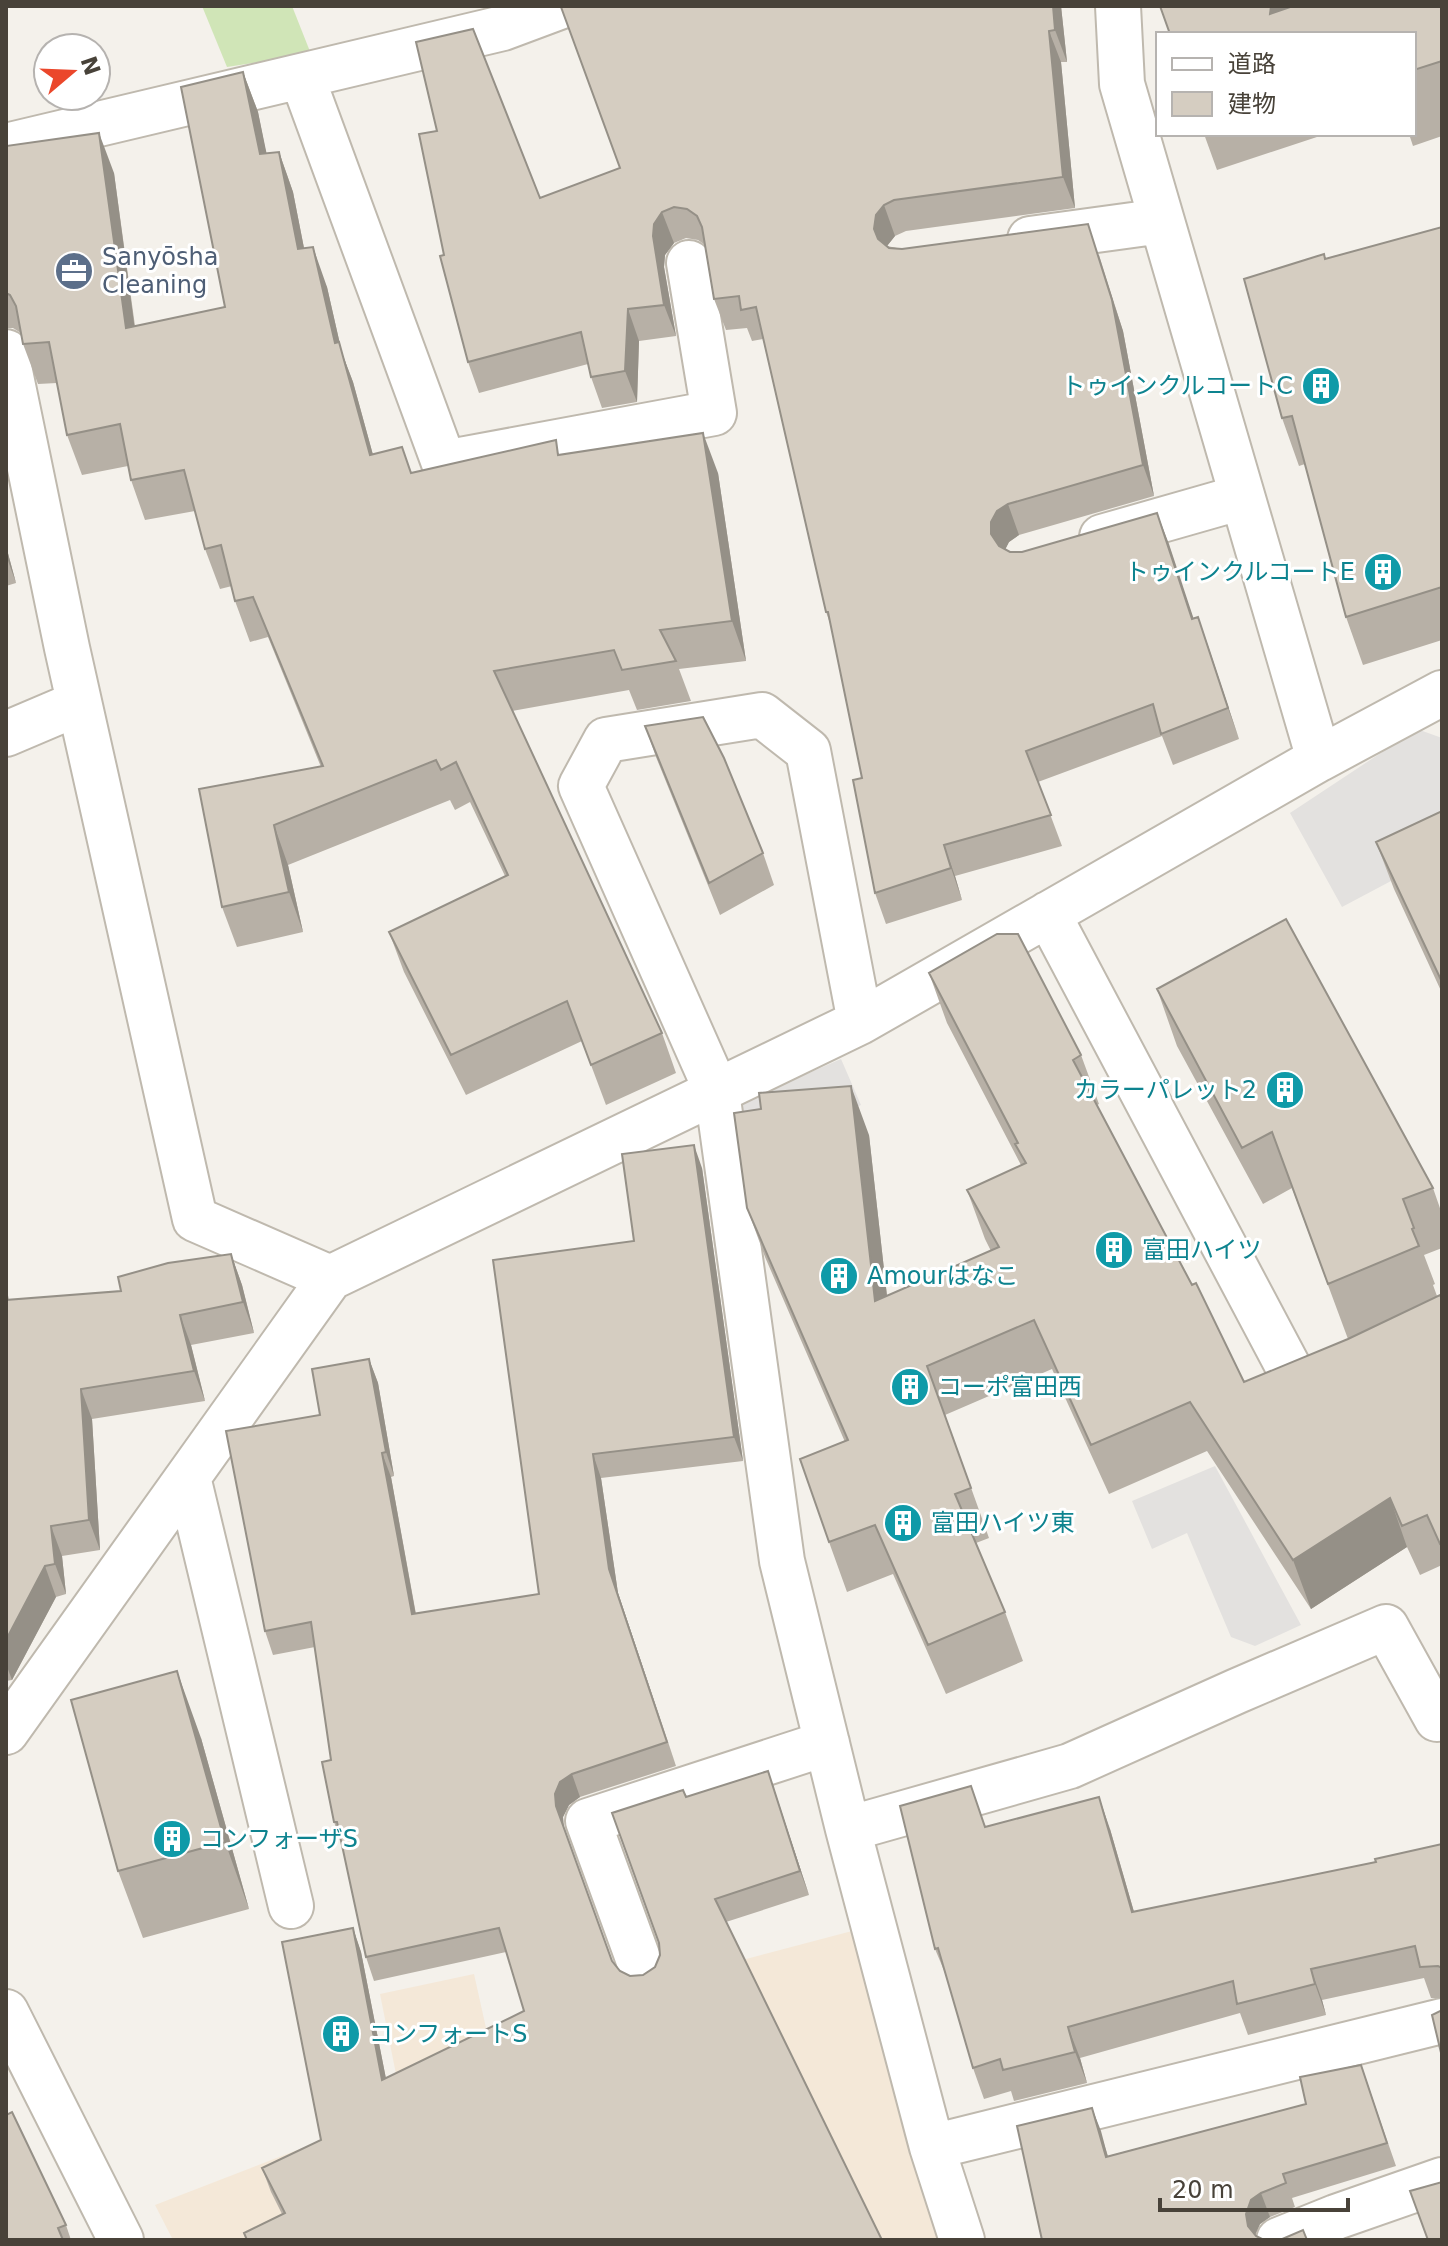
<svg xmlns="http://www.w3.org/2000/svg" width="1448" height="2246" font-family="'DejaVu Sans','Noto Sans JP',sans-serif">
<style>
.commercial{fill:#f4e8d8}
.green{fill:#d0e5b7}
.parking{fill:#e3e1df}
.lines{fill:none;stroke-linecap:round;stroke-linejoin:round}
.minor-casing{stroke:#bfb9ae;stroke-width:48}
.minor{stroke:#fff;stroke-width:44}
.wall{fill:#b7b0a6}
.shaded-wall{fill:#959087}
.building{fill:#d5cdc1;stroke:#959087;stroke-width:2}
.labels{text-anchor:middle;dominant-baseline:central;stroke-width:6;stroke-linejoin:round;paint-order:stroke}
.service-label{font-size:24px;fill:#4e5e75;stroke:#fff;text-anchor:start}
.culture-label{font-size:24px;fill:#0d838f;stroke:#fff;text-anchor:start}
</style>
<rect width="100%" height="100%" fill="#f4f1eb"/>
<path class="commercial" d="M852,1931L941,2240H173L155,2205L403,2109L380,1994L474,1974L486,2028Z"/>
<path class="green" d="M202,6H292L311,54L227,67Z"/>
<path class="parking" d="M1417,729L1442,738V854L1342,907L1290,813Z
M841,1059L861,1105L755,1151L735,1105Z
M1215,1466L1301,1625L1255,1646L1231,1637L1187,1533L1152,1549L1132,1501Z"/>
<g class="lines">
<defs>
<path id="minor" d="M302,77L444,463L714,413L689,263
M6,146L503,28L562,6
M1030,239L1162,221
M6,352L67,648L195,1219L330,1278
M1102,537L1242,497
M6,734L79,703
M1319,759L1442,693
M1048,914L1300,1389L1442,1326
M860,1022L808,751L762,715L606,740L581,786L717,1092L782,1561L848,1829L932,2147L962,2240
M188,1477L291,1906
M6,1732L330,1278L860,1022L1319,759L1122,84L1118,6
M848,1829L1070,1766L1237,1691L1386,1627L1437,1719L1442,1717
M644,1975L588,1821L827,1743
M6,2012L121,2240
M932,2147L1442,2021
M1279,2240L1336,2217L1442,2180"/>
</defs>
<use href="#minor" class="minor-casing"/>
<use href="#minor" class="minor"/>
</g>
<path class="wall" d="M1061,6L1067,62H1061L1075,208L906,231L895,236L887,246L902,249L1099,255L1123,331L1154,496L1019,535L1009,542L1005,549L1010,552H1022L1157,513L1193,618L1198,617L1209,649L1239,739L1173,765L1162,736L1038,782L1062,846L955,876L962,900L886,924L875,893L862,778L831,626L826,612L763,339L752,341L747,328L726,330L714,299L705,245L698,240L686,238L674,243L665,255L664,267L676,336L639,341L637,402L602,408L591,377L588,364L479,393L468,362L444,255L540,198Z
M1442,6V136L1413,146L1409,134H1414V34Z
M243,72L258,112L266,153L279,152L293,192L304,248L327,287L342,353L353,382L373,455L411,473L561,454L718,473L746,661L679,669L691,701L637,710L629,690L512,711L662,1033L676,1073L606,1105L582,1041L466,1095L404,972L389,932L505,876L470,802L455,810L450,800L288,865L303,932L237,947L222,907L199,789L321,767L268,637L250,642L235,601L232,586L220,589L205,549L195,511L145,520L131,480L128,466L82,475L67,435L57,383L38,384L23,344L21,333L13,328H6V146L114,173L135,326L225,307Z
M1204,134H1326L1217,170Z
M1442,227V640L1363,665L1346,617L1305,464L1299,466L1282,418L1325,259Z
M6,546L16,583L6,586Z
M645,726L763,853L774,885L720,915L656,757Z
M1442,811V993L1394,889L1376,842Z
M929,973L1081,1055L1099,1104L1097,1105L1244,1382L1348,1339L1292,1188L1263,1204L1177,1046L1157,989L1433,1188L1442,1214V1248L1424,1255L1435,1284L1433,1285L1437,1296L1442,1299V1565L1420,1575L1407,1547L1311,1609L1207,1451L1109,1494L1052,1369L945,1415L989,1538L976,1543L1005,1612L1023,1661L946,1694L893,1574L847,1592L829,1542L845,1442L765,1257L747,1208L869,1135L887,1296L991,1251L985,1239L967,1190L1021,1165L947,1023Z
M702,1168L743,1461L601,1478L618,1593L676,1766L580,1797L569,1805L563,1817L564,1830L612,1961L620,1971L630,1976L643,1975L655,1967L660,1955L686,1797L776,1795L809,1895L726,1922L882,2240H246L244,2233L282,2214L271,2192L262,2168L321,2140L353,1928L361,1952L386,2079L524,2011L506,1952L374,1981L366,1957L342,1845L334,1822L331,1760L315,1647L273,1655L265,1631L320,1415L369,1359L378,1383L394,1476L391,1477L416,1614L539,1594L634,1241Z
M231,1254L242,1285L254,1333L191,1345L205,1401L92,1419L100,1550L62,1556L66,1594L56,1597L12,1680L6,1681V1286L9,1300L121,1291Z
M201,1738L249,1909L143,1938L118,1871Z
M986,1827L1110,1829L1134,1912L1376,1862L1442,1844V1998H1431L1424,1978L1322,2000L1326,2015L1248,2035L1240,2013L1080,2058L1087,2083L1014,2101L1011,2091L984,2099L973,2068L948,1980L935,1949Z
M1361,2065L1396,2166L1292,2198L1295,2207L1270,2217L1260,2224L1255,2236L1042,2240L1092,2108L1108,2156L1306,2104Z
M66,2225L71,2240H6Z"/>
<path class="shaded-wall" d="M1053,6H1061L1067,62L1055,30Z
M1271,6H1296L1270,14Z
M1049,31L1061,62L1075,208L1063,177Z
M243,72L258,112L275,194L260,154Z
M99,133L114,173L140,368L126,328Z
M279,152L293,192L312,289L298,249Z
M884,205L895,236L887,246L885,260L874,229L876,215Z
M662,212L674,243L665,255L664,267L676,336L664,305L653,236L654,224Z
M1088,224L1123,331L1154,496L1143,465Z
M313,247L327,287L342,353L353,382L384,495L370,455L335,343Z
M628,309L639,341L637,402L625,371Z
M703,433L718,473L746,661L732,621Z
M1008,504L1019,535L1009,542L1003,554L991,534V522L997,511Z
M1157,513L1169,544L1204,650L1192,619Z
M6,546L16,583L6,555Z
M1198,617L1209,649L1239,739L1228,708Z
M274,825L288,865L303,932L289,892Z
M944,845L955,876L962,900L951,868Z
M851,1086L869,1135L893,1350L875,1301Z
M694,1145L702,1168L743,1461L734,1437Z
M231,1254L242,1285L254,1333L243,1302Z
M180,1315L191,1345L205,1401L194,1371Z
M369,1359L378,1383L394,1476L386,1452Z
M81,1389L92,1419L100,1550L89,1520Z
M382,1453L391,1477L420,1638L412,1614Z
M593,1454L601,1478L618,1593L676,1766L609,1569Z
M1390,1498L1407,1547L1311,1609L1293,1560Z
M51,1526L62,1556L66,1594L55,1564Z
M45,1566L56,1597L12,1680L6,1664V1640Z
M177,1671L201,1738L249,1909L225,1842Z
M768,1771L776,1795L809,1895L800,1871Z
M572,1774L580,1797L569,1805L563,1817L564,1830L556,1806L555,1794L560,1782Z
M1099,1797L1110,1829L1143,1943L1132,1912Z
M353,1928L361,1952L391,2104L382,2080Z
M1311,1969L1322,2000L1326,2015L1315,1984Z
M1068,2027L1080,2058L1087,2083L1075,2052Z
M1092,2108L1101,2131L1114,2180L1106,2157Z
M1261,2193L1270,2217L1260,2224L1254,2237L1248,2226L1246,2214L1251,2200Z"/>
<path class="building" d="M565,6H1053L1055,30L1049,31L1063,177L894,200L884,205L876,215L874,229L878,239L889,248L902,249L1088,224L1112,300L1143,465L1008,504L997,511L991,522V534L999,546L1010,552H1022L1157,513L1192,619L1198,617L1228,708L1161,734L1153,704L1026,751L1051,815L944,845L951,868L875,893L853,780L862,778L828,612H826L756,307L741,310L739,296L714,299L702,227L697,216L687,209L674,207L662,212L654,224L653,236L664,305L628,309L625,371L591,377L581,332L468,362L440,256L444,255L419,134L437,131L416,42L473,29L540,198L620,168L561,7Z
M1160,6H1271L1270,14L1293,6H1442V61L1414,70V34H1170Z
M243,72L260,154L279,152L298,249L313,247L335,343L339,342L370,455L402,447L411,473L556,440L558,455L703,433L732,621L660,630L676,661L622,670L614,650L494,671L662,1033L591,1065L567,1001L451,1055L389,932L508,875L456,762L441,770L436,760L274,825L289,892L222,907L199,789L323,766L253,597L235,601L221,545L205,549L184,470L131,480L120,424L67,435L49,342L23,344L16,306L10,295L6,293V146L99,133L126,328L225,307L181,87Z
M1442,227V587L1346,617L1292,416L1282,418L1244,279L1324,254L1325,259Z
M703,717L724,758L763,853L709,883L645,726Z
M1442,811V982L1376,842Z
M1286,919L1433,1188L1403,1199L1414,1228L1412,1229L1419,1246L1328,1284L1272,1132L1242,1148L1157,989Z
M997,934H1018L1081,1055L1073,1060L1192,1285L1196,1283L1244,1382L1348,1339L1440,1295L1442,1299V1543L1440,1544L1427,1515L1402,1526L1390,1498L1293,1560L1190,1402L1091,1445L1034,1320L927,1366L971,1488L955,1494L1005,1612L928,1645L875,1525L829,1542L800,1459L848,1440L747,1208L734,1113L761,1109L759,1093L851,1086L875,1301L999,1247L967,1190L1026,1163L1015,1144L1018,1143L929,973Z
M694,1145L734,1437L593,1454L609,1569L667,1742L572,1774L560,1782L555,1794L556,1806L612,1961L620,1971L630,1976L643,1975L655,1967L660,1955L659,1943L612,1813L683,1790L686,1797L768,1771L800,1871L715,1899L882,2240H247L244,2233L285,2213L262,2168L321,2140L282,1942L353,1928L382,2080L524,2011L499,1928L366,1957L337,1822H334L322,1762L331,1760L311,1622L265,1631L226,1431L320,1415L312,1369L369,1359L386,1452L382,1453L412,1614L539,1594L493,1260L634,1241L622,1154Z
M231,1254L243,1302L180,1315L194,1371L81,1389L89,1520L51,1526L55,1564L45,1566L6,1640V1300L121,1291L118,1277L168,1263Z
M177,1671L225,1842L118,1871L71,1700Z
M971,1786L985,1827L1099,1797L1132,1912L1376,1862L1375,1859L1442,1844V1968L1438,1966L1420,1967L1415,1946L1311,1969L1315,1984L1237,2004L1233,1981L1068,2027L1075,2052L1003,2070L1000,2059L973,2068L938,1948L935,1949L900,1806Z
M1442,2010V2057L1432,2015Z
M1361,2065L1387,2143L1283,2174L1286,2183L1261,2193L1251,2200L1246,2214L1248,2226L1256,2236L1264,2240H1042L1017,2126L1092,2108L1106,2157L1306,2104L1300,2077Z
M12,2112L66,2225L58,2228L63,2240H6V2115Z
M1442,2182V2240H1428L1410,2191Z
M1303,2230L1307,2240H1275H1280Z"/>
<defs>
<symbol id="office-disc" viewBox="-11 -11 22 22"><circle r="9.5" fill="#5c6f8a" stroke="#fff"/><path d="M-6-3h4V-5.5h4V-3h4V5H-6ZM-1-4.5V-3h2v-1.5ZM-6 0V1H6V0Z" fill="#fff"/></symbol>
<symbol id="building-disc" viewBox="-11 -11 22 22"><circle r="9.5" fill="#0f9aa8" stroke="#fff"/><path d="M-4-6H4V6H1V3H-1V6H-4ZM-2.5-4.3h1.7v1.8h-1.7ZM.8-4.3h1.7v1.8H.8ZM-2.5-1h1.7V.8h-1.7ZM.8-1h1.7V.8H.8Z" fill="#fff"/></symbol>
</defs>
<g fill-rule="evenodd">
<use href="#office-disc" x="52" y="249" width="44" height="44"/>
<use href="#building-disc" x="1299" y="364" width="44" height="44"/>
<use href="#building-disc" x="1361" y="550" width="44" height="44"/>
<use href="#building-disc" x="1263" y="1068" width="44" height="44"/>
<use href="#building-disc" x="1092" y="1228" width="44" height="44"/>
<use href="#building-disc" x="817" y="1254" width="44" height="44"/>
<use href="#building-disc" x="888" y="1365" width="44" height="44"/>
<use href="#building-disc" x="881" y="1501" width="44" height="44"/>
<use href="#building-disc" x="150" y="1817" width="44" height="44"/>
<use href="#building-disc" x="319" y="2012" width="44" height="44"/>
</g>
<g class="labels">
<g class="service-label">
<text x="102" y="257">Sanyōsha<tspan x="102" dy="28">Cleaning</tspan></text>
</g>
<g class="culture-label">
<text x="1293" y="386" text-anchor="end">トゥインクルコートC</text>
<text x="1355" y="572" text-anchor="end">トゥインクルコートE</text>
<text x="1257" y="1090" text-anchor="end">カラーパレット2</text>
<text x="1142" y="1250">富田ハイツ</text>
<text x="867" y="1276">Amourはなこ</text>
<text x="938" y="1387">コーポ富田西</text>
<text x="931" y="1523">富田ハイツ東</text>
<text x="200" y="1839">コンフォーザS</text>
<text x="369" y="2034">コンフォートS</text>
</g>
</g>
<rect width="1448" height="2246" fill="none" stroke="#484239" stroke-width="16"/>
<rect x="1156" y="32" width="260" height="104" fill="#ffffff" stroke="#b6b3b0" stroke-width="2"/>
<rect x="1172" y="58" width="40" height="12" fill="#ffffff" stroke="#b6b3b0" stroke-width="2"/>
<text x="1228" y="72" font-size="24" fill="#484239">道路</text>
<rect x="1172" y="92" width="40" height="24" fill="#d5cdc1" stroke="#b6b3b0" stroke-width="2"/>
<text x="1228" y="112" font-size="24" fill="#484239">建物</text>
<g transform="translate(72 72) rotate(71)"><circle r="38" fill="#ffffff" stroke="#b6b3b0" stroke-width="2"/>
<path d="M0-6L14 30L0 20L-14 30Z" fill="#eb472b"/>
<text y="-12" font-size="22" font-weight="bold" text-anchor="middle" fill="#484239">N</text>
</g>
<path d="M1160 2198v12h188v-12" fill="none" stroke="#484239" stroke-width="4"/>
<text x="1172" y="2198" font-size="24" fill="#484239" stroke="#ffffff" stroke-width="6" paint-order="stroke">20 m</text>
</svg>
